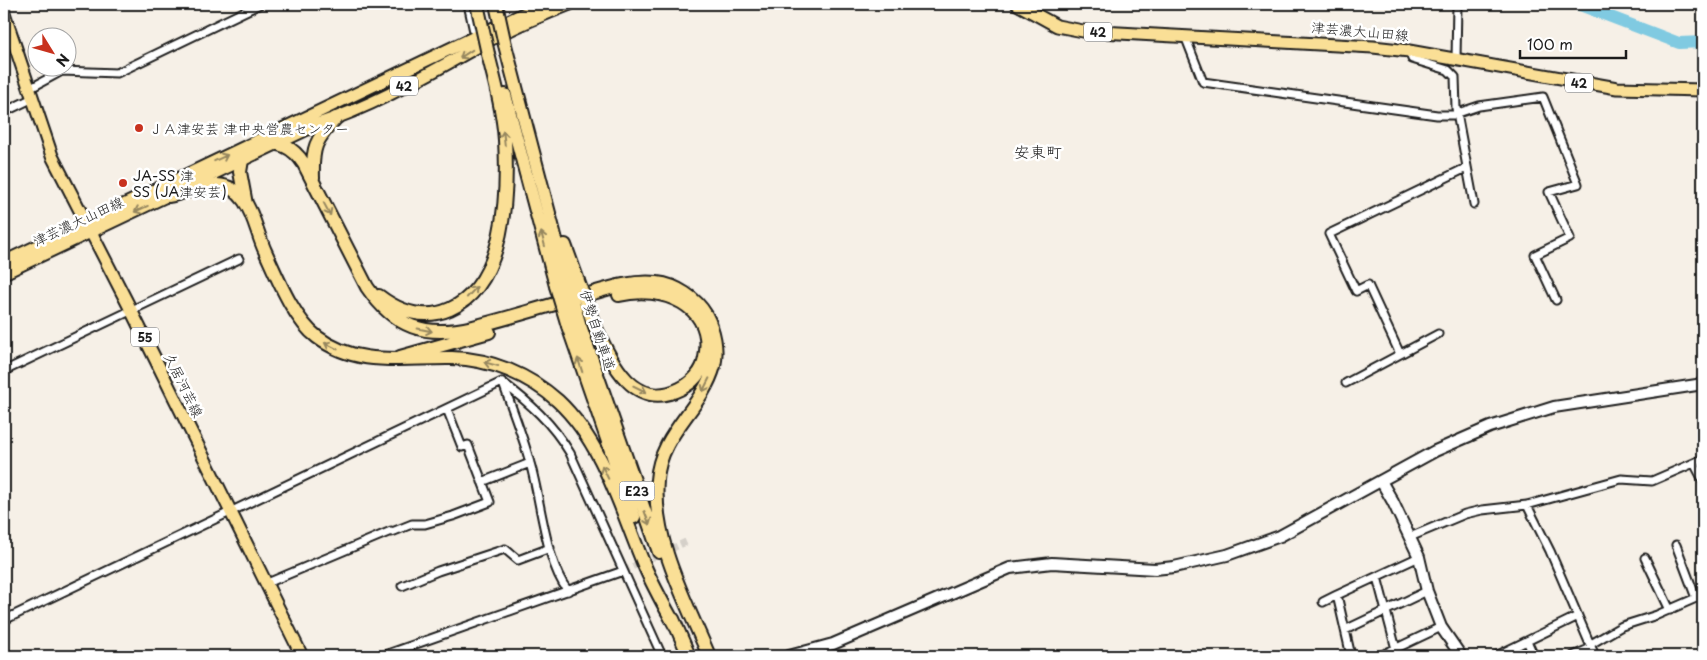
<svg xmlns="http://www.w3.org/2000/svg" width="1707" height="660" font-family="'Playpen Sans','Klee One',sans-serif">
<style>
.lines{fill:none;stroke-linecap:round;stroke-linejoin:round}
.river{stroke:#80cae1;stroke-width:12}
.street-tunnel{stroke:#d5d0c9;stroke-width:7;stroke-dasharray:7 3.5;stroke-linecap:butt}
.street-casing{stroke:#1c1c1c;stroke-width:11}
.secondary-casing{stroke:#1c1c1c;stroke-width:14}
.primary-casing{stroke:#1c1c1c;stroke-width:15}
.highway-casing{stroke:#1c1c1c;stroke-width:16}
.street{stroke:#fff;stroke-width:7}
.secondary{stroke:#fff;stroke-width:10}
.primary{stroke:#fadf96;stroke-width:11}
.highway{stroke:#fadf96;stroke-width:12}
.highway-bridge-casing{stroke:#1c1c1c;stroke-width:16;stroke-linecap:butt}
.highway-bridge{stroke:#fadf96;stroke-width:12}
.oneway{stroke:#96875f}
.poi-dot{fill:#c8321e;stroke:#fff;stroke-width:2}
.labels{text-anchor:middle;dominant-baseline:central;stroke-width:5;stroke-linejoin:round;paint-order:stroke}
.shield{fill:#fff;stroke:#606060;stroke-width:1}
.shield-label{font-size:12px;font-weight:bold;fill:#1c1c1c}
.street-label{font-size:14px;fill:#1c1c1c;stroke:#fff}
.poi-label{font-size:14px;fill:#1c1c1c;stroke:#fff;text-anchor:start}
.quarter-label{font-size:16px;fill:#1c1c1c;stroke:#fff}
</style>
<rect width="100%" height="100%" fill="#f6f0e7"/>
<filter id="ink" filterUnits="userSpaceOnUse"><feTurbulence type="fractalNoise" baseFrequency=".02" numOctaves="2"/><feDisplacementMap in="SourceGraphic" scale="10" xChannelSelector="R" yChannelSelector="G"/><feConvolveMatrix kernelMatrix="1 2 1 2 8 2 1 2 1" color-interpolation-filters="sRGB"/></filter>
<g filter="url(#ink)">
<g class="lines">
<path class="river" d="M1577,4L1679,43L1703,42"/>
<path class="street-tunnel" d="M623,571L686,542"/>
<defs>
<path id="street" d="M468,4L475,36
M1185,36L1203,82L1437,115H1458
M1409,51L1412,59L1448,70L1455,77L1456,108L1474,204
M1456,59L1457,4
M29,89L62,71L117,73L260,4
M4,112L31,99
M1458,113L1479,106L1543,97L1578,184L1549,192L1570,238L1535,255L1556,300
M1400,354L1368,285L1356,291L1329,234L1466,168
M4,371L239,259
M502,382C530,403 552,423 570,453L662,656
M503,383C512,409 523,436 530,463C541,500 545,561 568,591
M1346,383L1438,334
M1694,463L1703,480
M482,482L530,463
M1527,505L1550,551L1595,656
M1410,537L1465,514L1482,510L1527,505L1621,479L1652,481L1703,459
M1676,545L1696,598
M1645,558L1670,610
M1377,577L1396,649
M265,584L391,531L392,532L412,524H425L453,516L490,502L468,445L462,447L447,409
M402,586L438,571L505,549L518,560L550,548
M1323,602L1337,595
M4,620L502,382
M1345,630L1427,591
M1527,641L1534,656
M1591,644L1622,626L1657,615L1703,595
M382,656L623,571
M1351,656L1337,595L1419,557
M1380,656L1441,627
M1496,656L1578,616
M1573,656L1591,648"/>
<path id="secondary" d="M1381,481L1393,502L1419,557L1427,591L1441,627L1461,656
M789,656L833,644L1010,568L1052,563L1155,569L1174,567L1227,555L1280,536L1435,451L1490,427L1554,407L1703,384"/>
<path id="primary" d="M1017,4L1057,26L1083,31L1373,47L1409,51L1617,88L1703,90
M4,13L52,156L131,310L302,656
M4,262L544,4
M4,273L318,124C374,106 428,74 479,46C508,29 539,16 570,4"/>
<path id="highway" d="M505,45L567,282
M505,95L556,286
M313,178C312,148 315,140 336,118
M169,196C183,193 202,185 217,185C251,187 254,228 265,251C277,277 294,320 317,337C358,368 404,357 452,358C491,359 529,375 558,401C604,444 621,511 645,567C654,588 665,607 676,627
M246,204L240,172L242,160L258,141C280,143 292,145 304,164L367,287C395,328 425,338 473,327C509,318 544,307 579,297C604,290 630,280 657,283C676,285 696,298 706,315C714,330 718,349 714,366C702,409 660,433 657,480C652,541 686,601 709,656
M565,245L578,281
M379,296C400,312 425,320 450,309C506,284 508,192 505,140C503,111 495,82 488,54
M593,322C609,356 631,413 680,389C692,383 703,372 705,358C716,305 661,284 619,295
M579,323L659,552
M568,326L634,517
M400,357L489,332
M673,619L689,656"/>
</defs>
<use href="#street" class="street-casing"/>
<use href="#secondary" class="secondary-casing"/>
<use href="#primary" class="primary-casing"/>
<use href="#highway" class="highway-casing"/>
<use href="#street" class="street"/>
<use href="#secondary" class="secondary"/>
<use href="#primary" class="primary"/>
<use href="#highway" class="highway"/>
<defs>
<path id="highway-bridge" d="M477,4L488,54
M496,4L505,45
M578,281L593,322
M567,282L579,323
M556,286L568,326"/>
</defs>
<use href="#highway-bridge" class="highway-bridge-casing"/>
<use href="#highway-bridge" class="highway-bridge"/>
</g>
<defs><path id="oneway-shaft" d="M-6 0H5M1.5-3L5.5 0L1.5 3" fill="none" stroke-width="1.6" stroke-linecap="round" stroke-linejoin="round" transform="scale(1.25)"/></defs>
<g class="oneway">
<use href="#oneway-shaft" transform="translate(466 54) rotate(147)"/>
<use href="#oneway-shaft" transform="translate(504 138) rotate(-96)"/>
<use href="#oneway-shaft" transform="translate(221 158) rotate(-25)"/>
<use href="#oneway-shaft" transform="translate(141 209) rotate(156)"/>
<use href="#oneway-shaft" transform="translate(327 209) rotate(62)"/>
<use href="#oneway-shaft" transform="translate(543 239) rotate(-105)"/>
<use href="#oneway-shaft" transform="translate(472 292) rotate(-47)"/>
<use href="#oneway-shaft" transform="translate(425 330) rotate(11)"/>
<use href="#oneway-shaft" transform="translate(331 346) rotate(-153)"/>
<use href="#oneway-shaft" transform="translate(491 364) rotate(-165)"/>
<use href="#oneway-shaft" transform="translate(580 365) rotate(-108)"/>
<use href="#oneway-shaft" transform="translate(706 385) rotate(117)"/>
<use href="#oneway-shaft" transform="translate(640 389) rotate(26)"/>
<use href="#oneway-shaft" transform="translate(605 472) rotate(-116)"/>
<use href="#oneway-shaft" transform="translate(647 518) rotate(69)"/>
</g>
</g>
<g class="poi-dot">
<circle cx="139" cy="128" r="5"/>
<circle cx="123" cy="183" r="5"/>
</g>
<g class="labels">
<g class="shield">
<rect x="1084" y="22.5" width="28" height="19" rx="4"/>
<rect x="1565" y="73.5" width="28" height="19" rx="4"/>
<rect x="390" y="76.5" width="28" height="19" rx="4"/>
<rect x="131" y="327.5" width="28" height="19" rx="4"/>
<rect x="619.5" y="481.5" width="35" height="19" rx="4"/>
</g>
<g class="shield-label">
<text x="1098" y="32">42</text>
<text x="1579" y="83">42</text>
<text x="404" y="86">42</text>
<text x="145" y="337">55</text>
<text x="637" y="491">E23</text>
</g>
<g class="street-label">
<text transform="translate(1360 31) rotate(5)">津芸濃大山田線</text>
<text transform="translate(78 221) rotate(-25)">津芸濃大山田線</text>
<text transform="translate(598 330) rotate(72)">伊勢自動車道</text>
<text transform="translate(184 385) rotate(64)">久居河芸線</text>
</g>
<g class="poi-label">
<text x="149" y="128">ＪＡ津安芸 津中央営農センター</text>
<text x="133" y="175">JA-SS 津<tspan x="133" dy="16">SS (JA津安芸)</tspan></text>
</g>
<g class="quarter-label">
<text x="1038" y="151">安東町</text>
</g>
</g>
<rect width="1707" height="660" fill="none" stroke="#fff" stroke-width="20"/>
<rect x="10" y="10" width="1687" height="640" fill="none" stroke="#1c1c1c" stroke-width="2" filter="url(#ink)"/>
<g transform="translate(52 52) rotate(127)"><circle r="24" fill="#ffffff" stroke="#a4a4a4"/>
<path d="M0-4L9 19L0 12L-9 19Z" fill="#c8321e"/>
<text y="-8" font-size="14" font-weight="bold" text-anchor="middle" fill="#1c1c1c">N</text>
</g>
<path d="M1520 50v8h106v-8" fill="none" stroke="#1c1c1c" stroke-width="2.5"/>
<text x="1527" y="50" font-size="15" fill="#1c1c1c" stroke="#ffffff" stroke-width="4" paint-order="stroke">100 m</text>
</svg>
